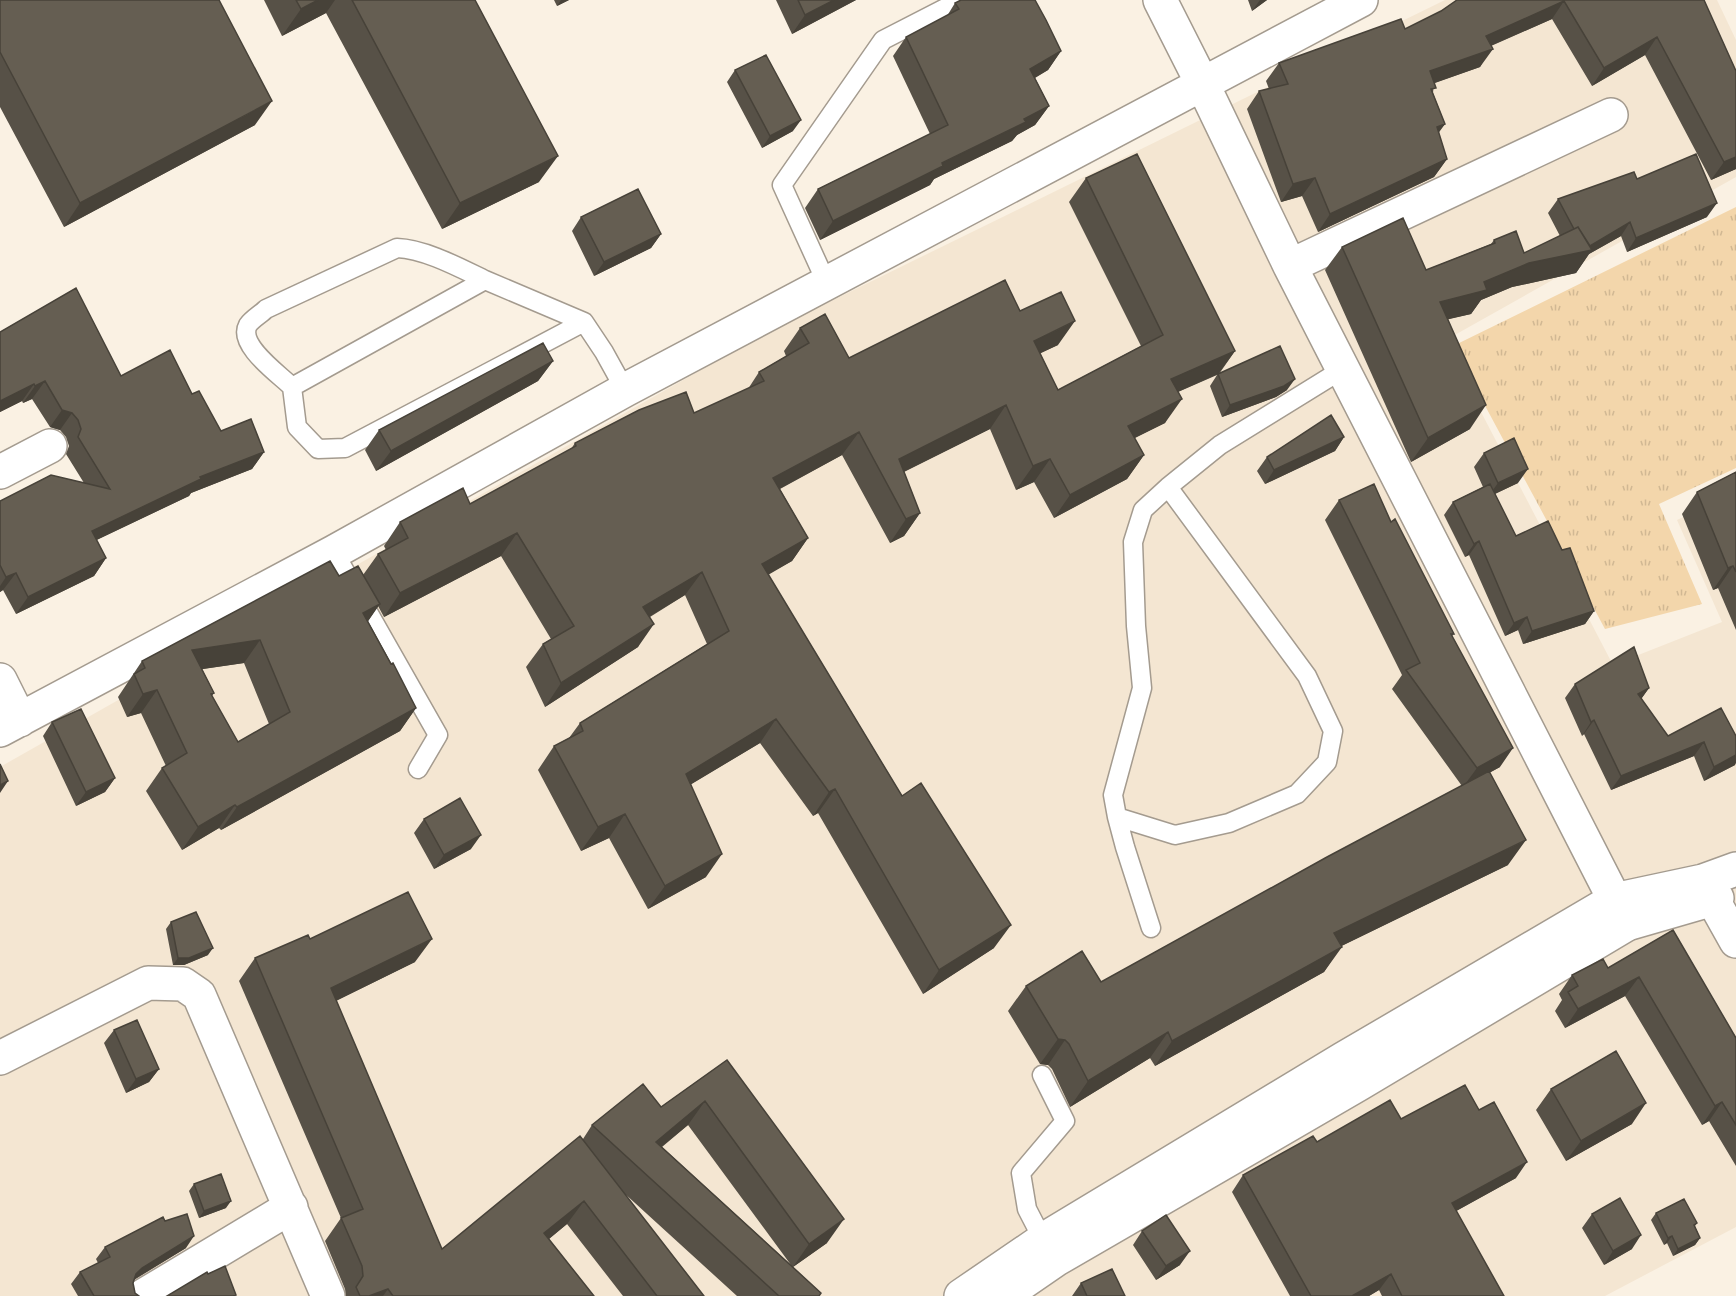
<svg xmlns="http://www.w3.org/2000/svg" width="1736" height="1296" font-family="'Archivo Narrow',sans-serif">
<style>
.built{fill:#f4e6d2}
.grass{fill:url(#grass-tufts)}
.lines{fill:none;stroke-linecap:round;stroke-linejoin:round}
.lane-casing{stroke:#a49b8f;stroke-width:21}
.street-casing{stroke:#a49b8f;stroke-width:36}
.secondary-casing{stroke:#a49b8f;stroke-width:36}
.lane{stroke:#fff;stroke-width:18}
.street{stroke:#fff;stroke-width:33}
.secondary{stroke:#fff;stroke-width:33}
.wall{fill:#575147;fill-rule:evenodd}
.shaded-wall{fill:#474239}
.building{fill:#655e52;stroke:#474239;stroke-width:1.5;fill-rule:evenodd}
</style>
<defs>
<pattern id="grass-tufts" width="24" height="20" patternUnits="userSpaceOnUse" patternTransform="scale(1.5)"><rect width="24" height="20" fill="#f3d6ab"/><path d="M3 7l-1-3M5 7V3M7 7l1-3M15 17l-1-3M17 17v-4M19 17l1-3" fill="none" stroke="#d1b893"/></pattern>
</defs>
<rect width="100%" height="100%" fill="#faf1e3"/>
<path class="built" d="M1445,0H1717L1736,40V177L1444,341L1613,665L1722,622L1677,520L1736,492V1227L1605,1296H0V767L768,332Z"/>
<path class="grass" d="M1736,207V468L1659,504L1702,604L1605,629L1453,346Z"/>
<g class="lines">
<defs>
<path id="lane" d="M485,280C460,268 425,249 397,248L266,309C261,314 252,319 248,325C237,345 279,374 292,387L297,427L318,449L345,448L584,322
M827,284L782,185L883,40L961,0
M292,387L485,280L584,322L604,352L625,390
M334,552L438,735L418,769
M1117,817L1175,835L1229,823L1297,794L1327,762L1333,731L1307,676L1168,487
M1151,928L1125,847L1117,817L1113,795L1142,688L1136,626L1133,542L1143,510L1168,487L1220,445L1343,369
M1042,1075L1065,1121L1021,1173L1027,1209L1043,1240"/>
<path id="street" d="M1160,0L1202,83L1290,266L1627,924
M1290,266L1611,115
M0,472L50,446
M0,680L20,720
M0,730L334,552L625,390L1361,0
M0,1058L148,983L183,984L199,995L328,1296
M143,1296L291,1207"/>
<path id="secondary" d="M1703,882L1736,941
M961,1296L1043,1240L1343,1059L1614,900L1703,881L1736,869
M1003,1296L1057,1259L1359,1084L1627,924L1717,898"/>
</defs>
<use href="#lane" class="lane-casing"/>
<use href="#street" class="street-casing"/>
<use href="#secondary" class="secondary-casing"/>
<use href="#lane" class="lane"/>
<use href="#street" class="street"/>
<use href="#secondary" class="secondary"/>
</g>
<path class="wall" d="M0,0L255,125L64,227L0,107Z
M264,0H475L539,182L442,229L326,13L282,36Z
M554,0H569L557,6Z
M776,0H856L792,34Z
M1248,0H1267L1252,11Z
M1457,0H1705L1704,1L1736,71V169L1711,180L1645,55L1592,86L1552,19L1491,46L1480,67L1434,83L1433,93L1445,124L1438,132L1447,159L1434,177L1318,232L1302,196L1281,202L1247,109L1259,91L1269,89L1266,81L1279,63L1405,29L1441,11Z
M955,3L1061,51L1048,70L1035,78L1049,106L1035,125L1017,135L1012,141L934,179L930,185L820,240L805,208L818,189L930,134L893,56L906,37L947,16Z
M735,70L793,131L762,148L727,82Z
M1086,178L1235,351L1219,374L1287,390L1276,397L1222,417L1210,386L1217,375L1178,392L1165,423L1134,438L1144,455L1127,479L1054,518L1034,482L1016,490L990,429L904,472L920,513L904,536L890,543L842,455L780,489L808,538L792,561L768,574L994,948L923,994L818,813L813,816L760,743L691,784L706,877L648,909L609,838L581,851L538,770L554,746L569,738L580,723L707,644L685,595L650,617L638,647L545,707L526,667L543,644L551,639L501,556L384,617L378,606L368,621L416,708L400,731L221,830L219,828L182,850L146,791L162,768L166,766L141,713L127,717L118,697L142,661L339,576L363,575L378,554L386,550L384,546L400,522L470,504L571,449L575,443L694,413L748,389L759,372L786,356L784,351L800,328L849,358L1020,311L1058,345L1040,353L1058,390L1141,346L1069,202ZM244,663L269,724L238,742L212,696L214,693L202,669Z
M1637,179L1707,217L1627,252L1621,236L1589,254L1576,273L1512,287L1481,300L1471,314L1448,319L1470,429L1411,462L1325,270L1342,247L1426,270L1491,244L1494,240L1524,253L1560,236L1548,213L1558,199Z
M581,217L661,234L651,248L594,276L572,231Z
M0,332L121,376L192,394L221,431L264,452L252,469L191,493L189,496L96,540L106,558L94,576L16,614L3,590L0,592V501L84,483L66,454L69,446L66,437L60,430L50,427L32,399L23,403L22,401L0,412Z
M553,361L538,381L376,471L365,450L379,430Z
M1344,437L1335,451L1265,484L1257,471L1267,457Z
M1484,453L1518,483L1495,494L1516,536L1562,550L1594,611L1585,624L1523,644L1518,630L1505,636L1469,555L1465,557L1444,515L1453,502L1483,487L1474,467Z
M1736,472V630L1718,588L1713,590L1682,514L1697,492Z
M1339,500L1391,522L1454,634L1452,636L1500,767L1489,773L1508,865L1341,946L1324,972L1155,1066L1150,1058L1070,1107L1052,1069L1048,1065L1040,1064L1008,1011L1026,986L1101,982L1462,786L1392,689L1402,675L1325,520Z
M1575,684L1649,688L1641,699L1668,736L1721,708L1735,765L1704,781L1694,756L1611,790L1584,734L1582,736L1565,698Z
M52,722L115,778L105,792L76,806L43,736Z
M424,819L471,849L434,869L414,833Z
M171,922L208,955L184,965H173L166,929Z
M1673,930L1736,1038V1166L1709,1121L1702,1125L1625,996L1565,1028L1555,1011L1562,1000L1559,994L1572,975L1608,968Z
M310,939L415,962L336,1001L442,1249L583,1139L592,1125L661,1107L727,1060L827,1243L793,1267L821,1293L819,1296H737L624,1193L704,1296H623L567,1224L549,1239L594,1296H346L345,1289L325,1241L341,1218L239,981L255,958ZM688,1125L791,1265L662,1147Z
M114,1030L159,1069L149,1082L126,1093L104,1043Z
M1551,1089L1632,1124L1566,1161L1536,1110Z
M1401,1119L1516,1178L1456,1211L1504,1296H1382L1379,1290L1369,1296H1290L1232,1192L1243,1175L1317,1142Z
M194,1184L226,1208L199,1218L189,1191Z
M1656,1213L1697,1223L1695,1226L1700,1238L1695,1245L1673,1256L1667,1243L1664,1245L1651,1220Z
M1592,1214L1632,1249L1604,1265L1582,1228Z
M165,1221L186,1248L134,1280L133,1283L135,1293L139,1296H78L71,1284L80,1272L98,1263L96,1259L105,1247Z
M1142,1231L1180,1265L1156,1280L1133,1245Z
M1081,1283L1125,1296H1072Z"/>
<path class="shaded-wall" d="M318,0H335L326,13L282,36L301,9Z
M561,0H569L557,6Z
M834,0H856L792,34L805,15Z
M1260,0H1267L1252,11Z
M1564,1L1552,19L1474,53L1486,36Z
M1657,37L1645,55L1592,86L1604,68Z
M1493,49L1480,67L1418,89L1430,71Z
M1061,51L1048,70L1017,88L1030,69Z
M272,101L255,125L64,227L80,203Z
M1049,106L1035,125L1017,135L1012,141L934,179L930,185L820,240L833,221L1024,119Z
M801,120L793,131L762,148L770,136Z
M1445,124L1432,142L1437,127Z
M558,156L539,182L442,229L460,203Z
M1736,157V169L1711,180L1724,162Z
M1447,159L1434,177L1318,232L1330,214Z
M1315,178L1302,196L1281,202L1293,184Z
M1717,203L1707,217L1627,252L1636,238Z
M1630,222L1621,236L1589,254L1576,273L1512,287L1481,300L1471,314L1424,325L1440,302L1484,282L1529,263L1584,249Z
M661,234L651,248L594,276L604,262Z
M1075,321L1058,345L1018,364L1034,341Z
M1235,351L1218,374L1155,402L1171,379Z
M553,361L538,381L376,471L391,451Z
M1295,379L1287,390L1276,397L1222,417L1230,405Z
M45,381L32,399L23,403L35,386Z
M34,384L22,401L0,412V401Z
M1182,399L1165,423L1111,450L1128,426Z
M1006,405L990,429L885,481L899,459Z
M1486,405L1470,429L1411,462L1428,438Z
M62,410L72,413L60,430L50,427Z
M859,432L842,455L757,501L773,478Z
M1344,437L1335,451L1265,484L1274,470Z
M264,452L252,469L191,493L189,496L80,548L92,531L200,477Z
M1144,455L1127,479L1054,518L1070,495Z
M1050,459L1034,482L1016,490L1033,466Z
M1528,469L1518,483L1488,497L1498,483Z
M920,513L904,536L890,543L906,519Z
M517,533L501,556L384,617L400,593Z
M808,538L792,561L746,588L762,564Z
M1479,541L1469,555L1465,557L1474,544Z
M106,558L94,576L16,614L28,597Z
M1733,566L1718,588L1713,590L1728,568Z
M702,572L685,595L627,630L643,607Z
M16,573L3,590L0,592V586L6,577Z
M380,604L364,627L363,613Z
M1594,611L1585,624L1523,644L1532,631Z
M1527,617L1518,630L1505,636L1514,623Z
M654,624L638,647L545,707L561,683Z
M260,640L244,663L176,673L192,650Z
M1649,688L1639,702L1638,694Z
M157,690L141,713L127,717L143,694Z
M416,708L400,731L221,830L237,807Z
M776,719L760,743L670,797L686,774Z
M1594,720L1584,734L1582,736L1591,722Z
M1704,742L1694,756L1611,790L1621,776Z
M1513,748L1500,767L1463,787L1477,768Z
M1736,755V763L1735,765L1704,781L1714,767Z
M115,778L105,792L76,806L86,792Z
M8,781L0,793V785Z
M835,789L818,813L813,816L829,792Z
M235,805L219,828L182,850L198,827Z
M625,814L609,838L581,851L598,827Z
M481,835L471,849L434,869L444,855Z
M1526,840L1508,865L1317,958L1334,933Z
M722,854L706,877L648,909L665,886Z
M1011,925L994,948L923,994L939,970Z
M432,939L415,962L315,1011L331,988Z
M1342,947L1324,972L1155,1066L1172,1041Z
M213,948L208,955L184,965H173L178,958Z
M1639,977L1625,996L1565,1028L1578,1009Z
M1168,1032L1150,1058L1070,1107L1088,1081Z
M1058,1039L1065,1040L1048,1065L1040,1064Z
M159,1069L149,1082L126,1093L136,1079Z
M705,1101L688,1125L639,1165L656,1142Z
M1722,1102L1709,1121L1702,1125L1715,1106Z
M1646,1103L1632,1124L1566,1161L1581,1141Z
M1527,1162L1516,1178L1440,1220L1452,1203Z
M231,1201L226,1208L199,1218L204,1211Z
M584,1201L567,1224L528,1256L544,1233Z
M844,1219L827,1243L793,1267L809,1244Z
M1641,1235L1632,1249L1604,1265L1613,1251Z
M194,1236L186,1248L133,1280L136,1274L142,1268Z
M1672,1236L1667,1243L1664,1245L1668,1238Z
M1700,1238L1695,1245L1673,1256L1678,1249Z
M1190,1251L1180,1265L1156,1280L1166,1266Z
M1391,1274L1379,1290L1369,1296H1352Z
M388,1289L383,1296H369Z"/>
<path class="building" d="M0,0H219L272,101L80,203L0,52Z
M296,0H318L301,9Z
M352,0H475L558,156L460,203Z
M798,0H834L805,15Z
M961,0H1035L1046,20L1061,51L1030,69L1049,106L1024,119L1026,122L942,163L943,166L833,221L818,189L948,125L906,37L959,9L955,3Z
M1457,0H1704L1736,71V157L1724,162L1657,37L1604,68L1564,1L1486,36L1493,49L1430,71L1436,88L1431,89L1445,124L1437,127L1447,159L1330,214L1315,178L1293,184L1259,91L1288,84L1279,63L1401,19L1405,29L1441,11Z
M766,55L801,120L770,136L735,70Z
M1137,154L1235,351L1171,379L1182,399L1128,426L1144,455L1070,495L1050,459L1033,466L1006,405L899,459L920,513L906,519L859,432L773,478L808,538L762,564L902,796L921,783L1011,925L939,970L835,789L829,792L776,719L686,774L722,854L665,886L625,814L598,827L554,746L583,731L580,723L729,631L702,572L643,607L654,624L561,683L543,644L574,626L517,533L400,593L378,554L408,538L400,522L463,488L470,504L576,446L575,443L639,410L686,392L694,413L764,381L759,372L809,343L800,328L825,314L849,358L1005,280L1020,311L1061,292L1075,321L1034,341L1058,390L1163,335L1086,178Z
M1696,154L1717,203L1636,238L1630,222L1590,246L1578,227L1574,229L1558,199L1634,172L1637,179Z
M638,189L661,234L604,262L581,217Z
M1403,218L1426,270L1495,243L1494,240L1516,231L1524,253L1578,227L1592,250L1529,263L1484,282L1487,290L1440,302L1486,405L1428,438L1342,247Z
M76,288L121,376L170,350L192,394L199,391L221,431L251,419L264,452L200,477L201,479L92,531L106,558L28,597L16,573L6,577L0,565V501L51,475L110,489L78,437L81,429L78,420L72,413L62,410L45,381L35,386L34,384L0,401V332Z
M543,343L553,361L391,451L379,430Z
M1280,346L1295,379L1284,386L1230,405L1218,374Z
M1331,415L1344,437L1274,470L1267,457Z
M1514,438L1528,469L1498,483L1484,453Z
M1736,472V572L1733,566L1728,568L1697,492Z
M1374,484L1391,522L1395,519L1454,634H1451L1513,748L1477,768L1406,670L1420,663L1339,500Z
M1490,484L1516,536L1548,521L1562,550L1570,548L1594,611L1532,631L1527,617L1514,623L1479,541L1474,544L1453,502Z
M330,561L339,576L358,566L380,604L363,613L391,664L393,663L416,708L237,807L235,805L198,827L162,768L187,753L157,690L143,694L134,674L145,668L142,661ZM260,640L290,712L238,742L211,694L214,693L192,650Z
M1634,647L1649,688L1638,694L1668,736L1721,708L1736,736V755L1714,767L1704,742L1621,776L1594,720L1591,722L1575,684Z
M81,709L115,778L86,792L52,722Z
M0,764L8,781L0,785Z
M1489,771L1526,840L1334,933L1342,947L1172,1041L1168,1032L1088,1081L1069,1044L1065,1040L1058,1039L1026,986L1082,951L1101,982L1327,857Z
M460,798L481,835L444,855L424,819Z
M408,892L432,939L331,988L442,1249L580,1136L704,1296H657L584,1201L544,1233L594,1296H393L388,1289L369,1296H360L356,1287L363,1276L362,1266L341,1218L363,1209L255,958L308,935L310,939Z
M196,912L213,948L189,958H178L171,922Z
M1673,930L1736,1038V1125L1722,1102L1715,1106L1639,977L1578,1009L1568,992L1578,986L1572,975L1603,959L1608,968Z
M137,1020L159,1069L136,1079L114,1030Z
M1616,1051L1646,1103L1581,1141L1551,1089Z
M727,1060L844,1219L809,1244L705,1101L656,1142L821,1293L819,1296H779L592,1125L643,1084L661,1107Z
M1465,1085L1479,1110L1494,1102L1527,1162L1452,1203L1504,1296H1402L1391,1274L1352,1296H1311L1243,1175L1313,1136L1317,1142L1390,1100L1401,1119Z
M221,1174L231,1201L204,1211L194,1184Z
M1620,1198L1641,1235L1613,1251L1592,1214Z
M1684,1199L1697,1223L1694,1225L1700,1238L1678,1249L1672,1236L1668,1238L1656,1213Z
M187,1214L194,1236L142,1268L136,1274L133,1283L135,1293L139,1296H94L80,1272L110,1257L105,1247L163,1217L165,1221Z
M1166,1215L1190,1251L1166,1266L1142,1231Z
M225,1266L236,1295L233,1296H167L207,1272L208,1274Z
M1112,1269L1125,1296H1087L1081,1283Z"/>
</svg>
